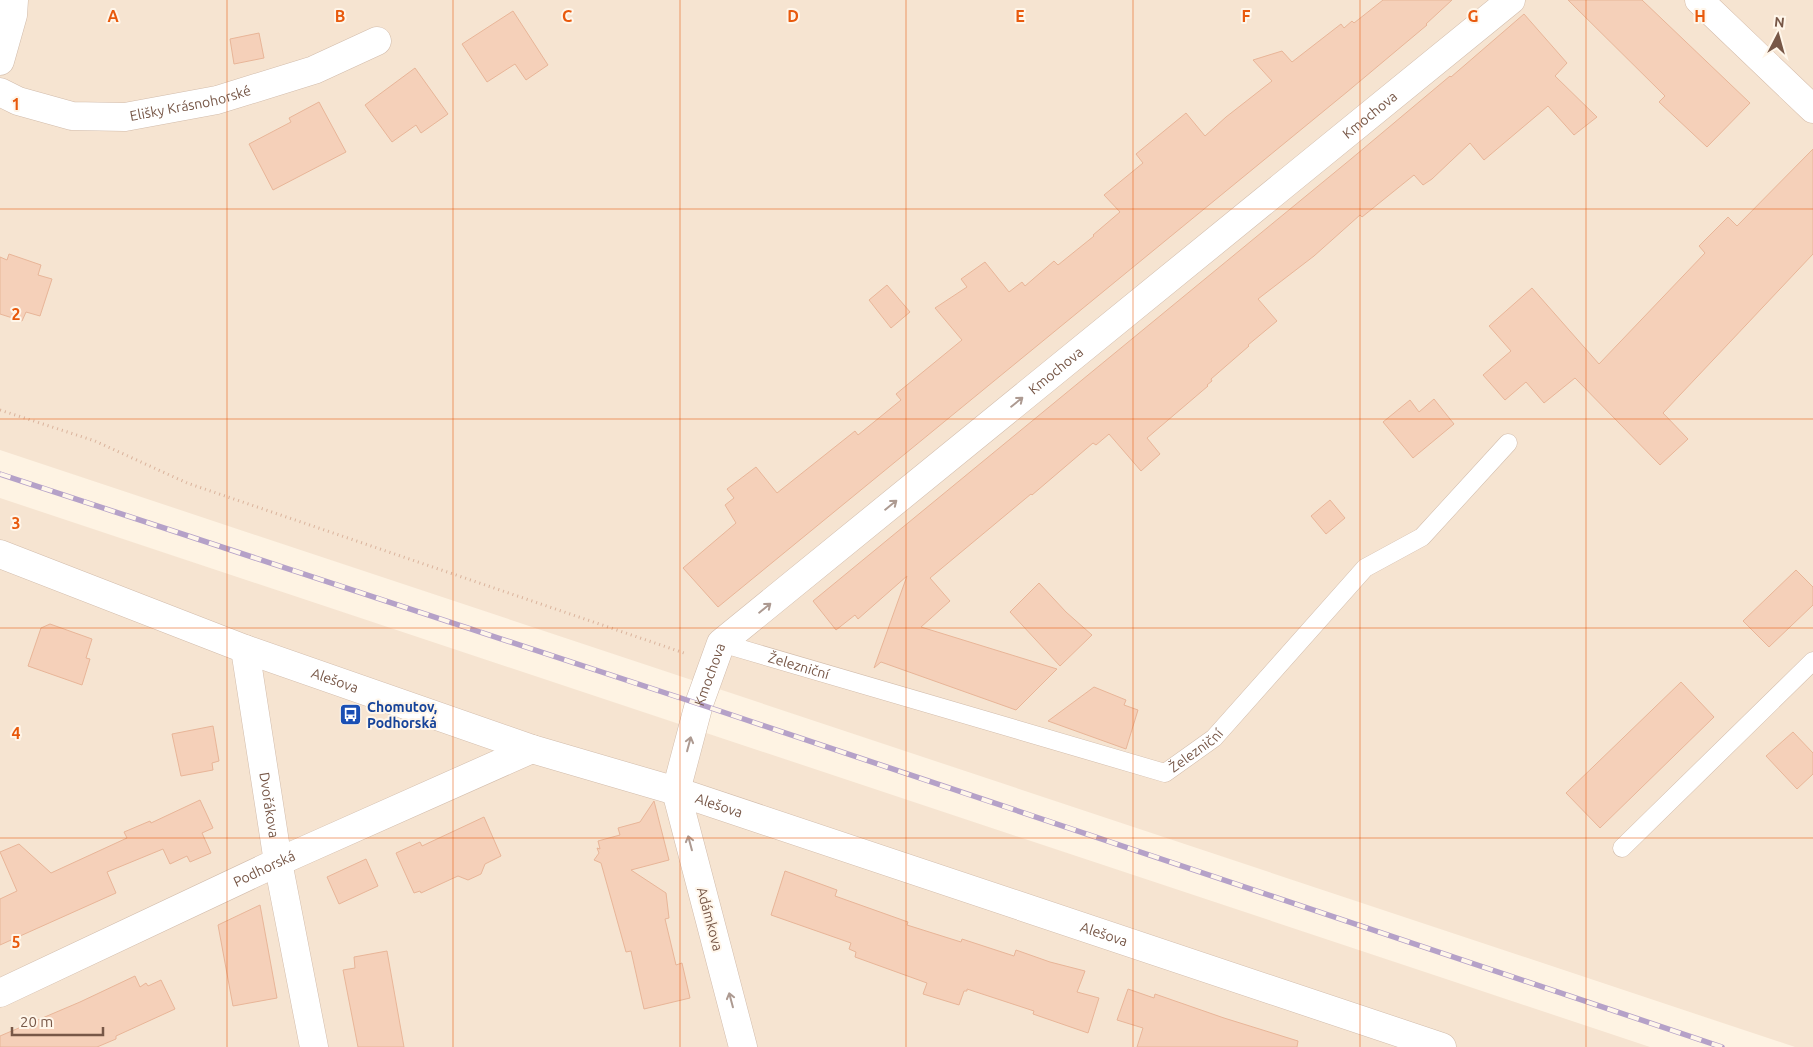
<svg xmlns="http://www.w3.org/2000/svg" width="1813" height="1047" font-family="Ubuntu,sans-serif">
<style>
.residential{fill:#f6e4d1}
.building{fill:#f5d0b9;stroke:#e8b598}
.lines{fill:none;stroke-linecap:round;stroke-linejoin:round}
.lane-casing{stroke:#d2bcab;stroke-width:19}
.street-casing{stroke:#d2bcab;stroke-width:29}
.secondary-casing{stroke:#d5bba8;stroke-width:29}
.path{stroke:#dab39c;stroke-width:3;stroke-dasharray:1 4;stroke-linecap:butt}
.lane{stroke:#fff;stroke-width:18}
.street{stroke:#fff;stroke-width:28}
.secondary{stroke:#fff;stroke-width:28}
.rail-casing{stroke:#b5a1c8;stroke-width:5.5}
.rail{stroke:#fff6ea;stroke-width:4;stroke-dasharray:11;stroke-linecap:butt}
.oneway{stroke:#ad9a91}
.grid{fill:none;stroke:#e8590c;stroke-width:1;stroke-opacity:0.55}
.labels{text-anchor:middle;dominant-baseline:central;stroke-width:4;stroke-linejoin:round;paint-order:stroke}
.street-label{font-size:14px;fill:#775747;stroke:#fff6ea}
.transit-label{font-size:14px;font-weight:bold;fill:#164399;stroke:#fff6ea;text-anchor:start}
.grid-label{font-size:16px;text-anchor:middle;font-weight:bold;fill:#e8590c;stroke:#fff6ea;stroke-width:4;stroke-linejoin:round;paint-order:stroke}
</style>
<rect width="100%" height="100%" fill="#fef3e3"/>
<path class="residential" d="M0,0H1813V1047H1795L0,450Z
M0,498L1446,979L1650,1047H0Z"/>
<path class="building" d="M1383,0H1452L1426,24L1427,25L1347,92L718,607L683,568L736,523L725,505L734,498L727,489L756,467L777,493L855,431L858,435L901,400L896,394L962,340L935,308L967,287L961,279L985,262L1009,292L1022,282L1025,286L1054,261L1058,265L1094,236L1093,235L1120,212L1104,195L1143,163L1136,154L1186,113L1205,136L1226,117L1272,81L1253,60L1282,51L1292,62L1341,24L1344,28L1352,21L1354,23Z
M1568,0H1642L1750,103L1707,147L1659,102L1665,96Z
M513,11L548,65L526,80L515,64L487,82L462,44Z
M1524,14L1567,63L1555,76L1597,117L1574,135L1548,106L1484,160L1470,143L1432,179L1423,185L1414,175L1362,217L1360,215L1314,256L1258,299L1277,321L1248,345L1249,346L1211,379L1212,381L1207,385L1208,386L1147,438L1160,454L1141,471L1109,434L1096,445L1093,443L1032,495L1031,494L930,578L950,601L921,627L1057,669L1016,710L881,662L874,668L907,576L858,619L855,615L836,630L813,601L1351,159L1450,76L1451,77Z
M259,33L264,58L234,64L230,39Z
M415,68L448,114L421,133L416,125L392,142L365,105Z
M319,102L346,152L273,190L249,144L291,122L289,118Z
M1813,149V254L1663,413L1688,439L1660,465L1575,378L1544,403L1526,382L1505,400L1483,375L1511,351L1489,326L1532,288L1599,364L1705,253L1699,246L1728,217L1737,226Z
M9,254L41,265L38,275L52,279L40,316L26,312L22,321L0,314V257L7,260Z
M887,285L910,312L891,328L869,300Z
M1434,399L1454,424L1413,458L1383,422L1410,400L1419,412Z
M1330,500L1345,518L1326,534L1311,516Z
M1796,570L1813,587V605L1769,647L1743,621Z
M1039,583L1066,612L1092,635L1060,666L1010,612Z
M50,624L92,639L86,658L90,659L82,685L28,666L41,628Z
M1681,682L1714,717L1600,828L1566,793Z
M1094,687L1126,700L1124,705L1138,710L1126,749L1048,721Z
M213,726L219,761L212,763L213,770L181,776L172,734Z
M1793,732L1813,753V774L1797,789L1766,756Z
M200,800L213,828L202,833L211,853L190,862L187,856L170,864L163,849L107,872L116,893L0,945V899L17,891L0,852L19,844L51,873L127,838L124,832L150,821L151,823Z
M654,801L669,860L631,870L666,893L669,918L665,919L676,965L682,963L690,998L644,1009L631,951L626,952L601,863L594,860L599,853L597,848L600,849L598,841L620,835L618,828L640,822Z
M484,817L501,856L485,864L481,874L468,880L458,876L421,893L420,891L414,893L396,853L420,842L422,846Z
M366,859L378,886L339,904L327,877Z
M785,871L837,890L835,896L908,922L907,925L961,942L962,939L1014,956L1016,950L1050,962L1085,971L1077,992L1099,998L1088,1033L1033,1014L1034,1011L967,989V991H964L959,1005L923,994L927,983L855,957L856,952L849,949L851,943L771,915Z
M260,905L277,998L233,1006L218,925Z
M387,951L404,1047H358L343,970L355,968L354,957Z
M135,976L140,987L146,983L148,986L161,980L175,1009L116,1036V1039L97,1047H0V1036L80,1002Z
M1128,989L1154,998L1155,994L1224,1018L1298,1041L1297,1047H1137L1143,1028L1117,1020Z"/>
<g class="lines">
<defs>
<g id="lane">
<path id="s1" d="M721,643L1165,773L1214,738L1365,568L1422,537L1508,443"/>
<path d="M1622,848L1813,661"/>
</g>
<g id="street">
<path d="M0,61L13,15L14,0"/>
<path id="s2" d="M0,92L18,101L72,116L125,117L217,100L314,70L377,41"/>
<path id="s3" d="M0,554L245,649L532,749L676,791L1442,1047"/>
<path id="s4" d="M245,649L278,862L314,1047"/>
<path id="s5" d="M0,993L278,862L532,749"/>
<path id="s6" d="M743,1047L676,791L699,704L721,643L1511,0"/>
</g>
<path id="secondary" d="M1699,0L1813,109"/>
</defs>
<use href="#lane" class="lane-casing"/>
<use href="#street" class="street-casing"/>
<use href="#secondary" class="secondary-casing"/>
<path class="path" d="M0,410L95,441L187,483L687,654"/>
<use href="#lane" class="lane"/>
<use href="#street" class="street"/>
<use href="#secondary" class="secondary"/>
<defs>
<path id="rail" d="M0,474L699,704L1722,1047"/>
</defs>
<use href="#rail" class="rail-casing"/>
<use href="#rail" class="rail"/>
</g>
<defs><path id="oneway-shaft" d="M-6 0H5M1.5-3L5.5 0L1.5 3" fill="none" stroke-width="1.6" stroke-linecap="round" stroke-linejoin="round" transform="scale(1.25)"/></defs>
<g class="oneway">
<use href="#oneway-shaft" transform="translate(1017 402) rotate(-39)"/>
<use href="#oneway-shaft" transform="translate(891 505) rotate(-39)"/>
<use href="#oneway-shaft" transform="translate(765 608) rotate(-39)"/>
<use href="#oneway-shaft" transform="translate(689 744) rotate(-75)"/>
<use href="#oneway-shaft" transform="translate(690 843) rotate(-105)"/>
<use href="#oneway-shaft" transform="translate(731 1000) rotate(-105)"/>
</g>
<path class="grid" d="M227,0V1047M453,0V1047M680,0V1047M906,0V1047M1133,0V1047M1360,0V1047M1586,0V1047M0,209H1813M0,419H1813M0,628H1813M0,838H1813"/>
<defs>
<symbol id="bus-square" viewBox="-11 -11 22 22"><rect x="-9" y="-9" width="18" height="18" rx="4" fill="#1a4fb4" stroke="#fff6ea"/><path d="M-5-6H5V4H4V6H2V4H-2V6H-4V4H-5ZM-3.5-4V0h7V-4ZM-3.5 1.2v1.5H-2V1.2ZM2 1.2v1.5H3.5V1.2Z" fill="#fff"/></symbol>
</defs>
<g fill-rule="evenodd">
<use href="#bus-square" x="338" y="702" width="25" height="25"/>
</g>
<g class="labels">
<g class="street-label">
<text stroke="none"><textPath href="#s2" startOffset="196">Elišky Krásnohorské</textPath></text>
<text stroke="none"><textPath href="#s6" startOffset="1256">Kmochova</textPath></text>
<text stroke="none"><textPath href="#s6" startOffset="851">Kmochova</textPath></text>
<text stroke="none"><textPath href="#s1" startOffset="81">Železniční</textPath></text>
<text stroke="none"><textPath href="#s6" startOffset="386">Kmochova</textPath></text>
<text stroke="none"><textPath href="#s3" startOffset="358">Alešova</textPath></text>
<text stroke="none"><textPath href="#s1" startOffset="501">Železniční</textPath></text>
<text stroke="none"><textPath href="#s4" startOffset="158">Dvořákova</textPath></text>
<text stroke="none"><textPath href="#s3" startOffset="762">Alešova</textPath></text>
<text stroke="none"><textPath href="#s5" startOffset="292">Podhorská</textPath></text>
<text transform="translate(710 919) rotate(75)">Adámkova</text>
<text stroke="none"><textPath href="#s3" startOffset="1168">Alešova</textPath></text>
</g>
<g class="transit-label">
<text x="367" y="707">Chomutov,<tspan x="367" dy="16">Podhorská</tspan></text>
</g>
</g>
<g class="grid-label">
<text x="113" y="22">A</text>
<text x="340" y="22">B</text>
<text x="567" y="22">C</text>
<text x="793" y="22">D</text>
<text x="1020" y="22">E</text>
<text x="1246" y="22">F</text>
<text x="1473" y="22">G</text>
<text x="1700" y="22">H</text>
<text x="16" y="110">1</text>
<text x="16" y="320">2</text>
<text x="16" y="529">3</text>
<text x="16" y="739">4</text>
<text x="16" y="948">5</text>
</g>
<g transform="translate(1778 35) rotate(6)" stroke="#fff6ea" stroke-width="4" paint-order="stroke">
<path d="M0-4L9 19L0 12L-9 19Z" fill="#775747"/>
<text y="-8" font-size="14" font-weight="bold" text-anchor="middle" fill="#775747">N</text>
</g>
<path d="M12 1027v8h91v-8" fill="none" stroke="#775747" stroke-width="2.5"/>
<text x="20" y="1027" font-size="15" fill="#775747" stroke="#fff6ea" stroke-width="4" paint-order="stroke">20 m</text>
</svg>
